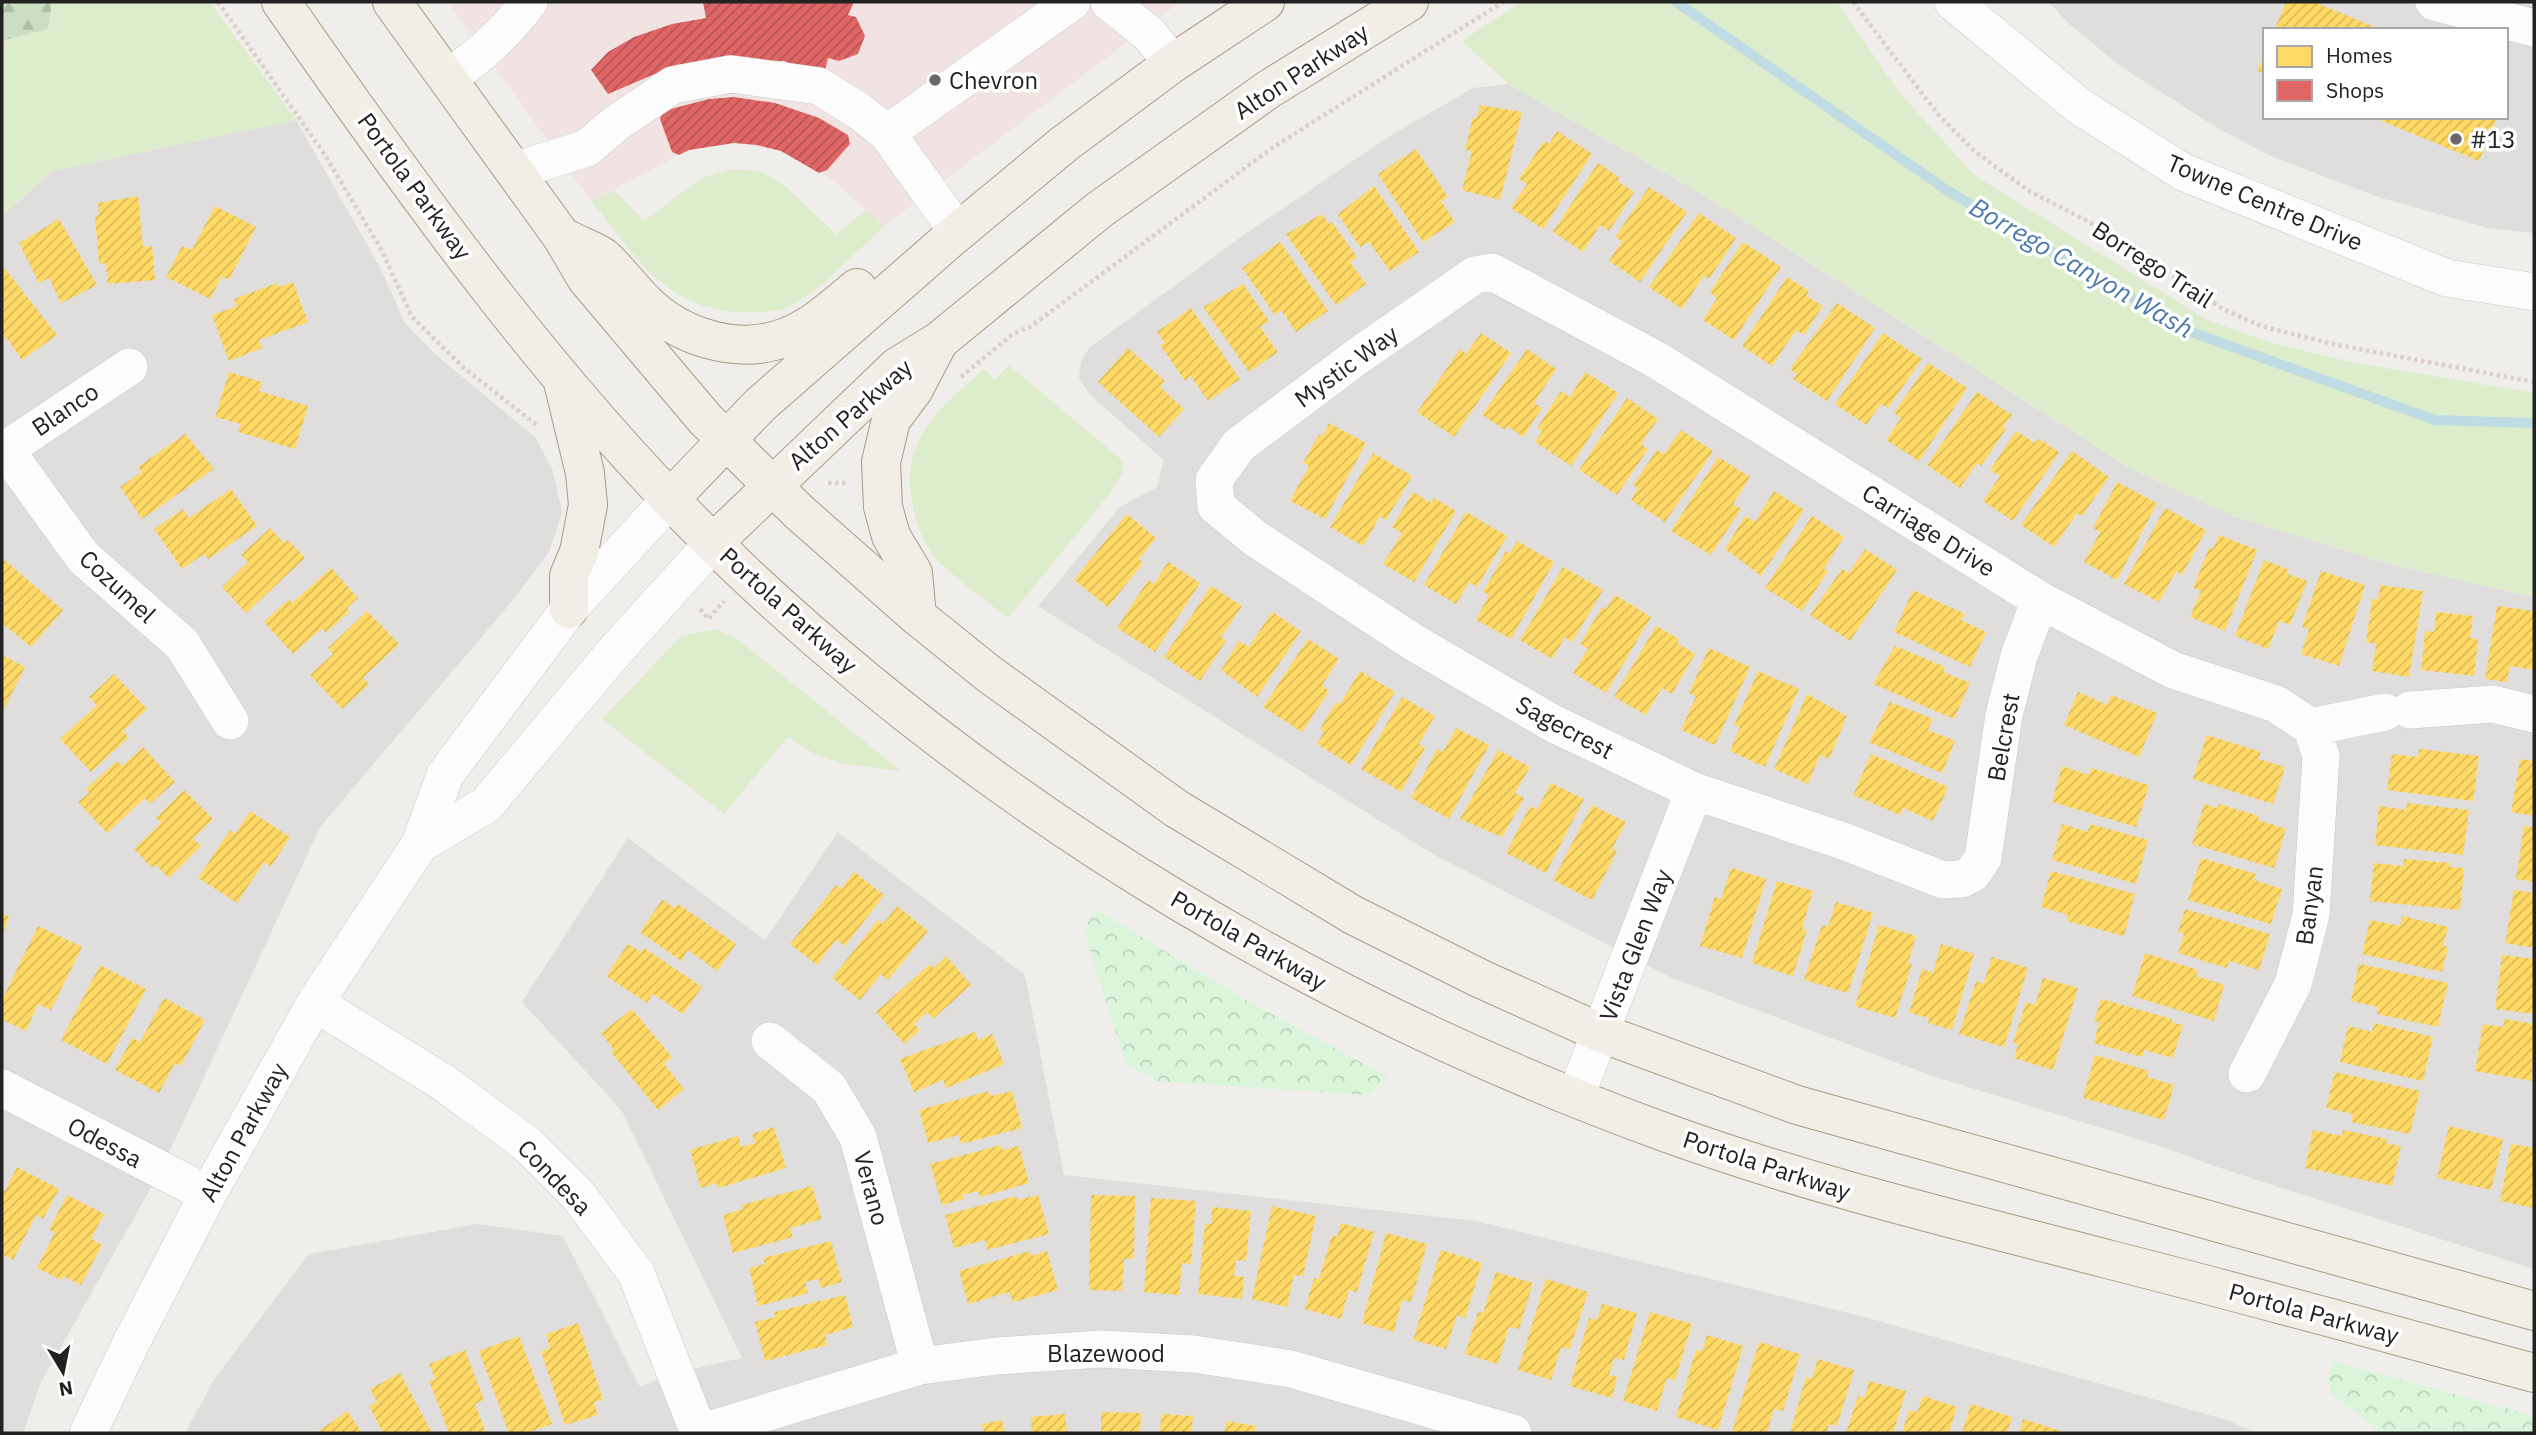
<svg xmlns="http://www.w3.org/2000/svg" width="2536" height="1435" font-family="'IBM Plex Sans',sans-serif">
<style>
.residential{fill:#dfdedc;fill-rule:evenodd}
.commercial{fill:#f1e3e1}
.grass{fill:#ddeccb}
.forest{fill:url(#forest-firs)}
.park{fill:url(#park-crowns)}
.homes{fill:url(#homes-hatch)}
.shops{fill:url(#shops-hatch)}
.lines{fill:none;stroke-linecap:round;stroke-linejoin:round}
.stream{stroke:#bfdbe3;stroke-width:10}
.minor-casing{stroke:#c9c8c7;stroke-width:38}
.major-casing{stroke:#a79c86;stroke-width:40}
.path{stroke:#dccecd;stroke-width:4.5;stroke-dasharray:3.5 3.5;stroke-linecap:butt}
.minor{stroke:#fdfcfc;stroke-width:37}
.major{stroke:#f3ede7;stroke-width:38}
.poi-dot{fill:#6a6968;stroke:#fff;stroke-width:2.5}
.labels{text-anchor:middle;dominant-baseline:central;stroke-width:7;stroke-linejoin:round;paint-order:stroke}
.street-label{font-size:24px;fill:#222;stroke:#fff}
.poi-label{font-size:24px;fill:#222;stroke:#fff;text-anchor:start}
.water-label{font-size:26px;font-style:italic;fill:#4a7aab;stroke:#fff}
</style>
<defs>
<pattern id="forest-firs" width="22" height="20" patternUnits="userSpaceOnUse" patternTransform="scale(1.75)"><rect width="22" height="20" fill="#cbdec1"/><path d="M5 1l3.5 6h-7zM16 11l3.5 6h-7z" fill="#aebea6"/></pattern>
<pattern id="park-crowns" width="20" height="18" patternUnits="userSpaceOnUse" patternTransform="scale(1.75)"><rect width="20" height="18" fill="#daf5da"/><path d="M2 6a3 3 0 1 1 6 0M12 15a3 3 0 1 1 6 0" fill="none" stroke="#bbd2bb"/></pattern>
<pattern id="homes-hatch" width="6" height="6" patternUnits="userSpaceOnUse" patternTransform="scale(1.75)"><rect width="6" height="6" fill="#ffd966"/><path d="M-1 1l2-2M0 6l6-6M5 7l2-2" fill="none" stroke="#daba58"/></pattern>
<pattern id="shops-hatch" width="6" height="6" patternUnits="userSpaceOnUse" patternTransform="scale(1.75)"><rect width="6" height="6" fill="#e06666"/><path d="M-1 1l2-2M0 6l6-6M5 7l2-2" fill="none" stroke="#b55454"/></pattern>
</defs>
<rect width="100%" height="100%" fill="#f0eeeb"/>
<path class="residential" d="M2049,2H2534V233L2487,228L2378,197L2273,157L2219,129L2120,66L2068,23ZM2265,30H2506V117H2265Z
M1508,84L1707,197L2131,469L2233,516L2389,564L2534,597V1269L2223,1169L2160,1146L1932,1076L1672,978L1431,853L1038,606L1120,507L1157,487L1164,460L1090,395L1079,378L1081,361L1089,348L1255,227L1390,136L1473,88Z
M296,120L380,267L405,323L436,355L536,438L553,471L562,513L549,552L513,600L320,827L161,1170L41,1382L23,1433H2V216L52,171Z
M838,832L1025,975L1064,1175L1476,1221L1865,1317L2230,1421L2256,1433H185L215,1378L309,1254L477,1224L563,1236L640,1387L677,1372L742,1358L622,1111L522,1002L628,838L765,940Z"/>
<path class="commercial" d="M448,2H1180L883,227L837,183L798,158L781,151L734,143L689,150L591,201Z"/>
<path class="grass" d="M52,2H210L296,120L52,171L2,216V41L48,29Z
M1521,2H1837L1899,92L1974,175L2207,320L2275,344L2355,363L2534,393V597L2389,564L2233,516L2131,469L1707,197L1508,84L1462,41Z
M732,169L759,171L784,185L836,234L866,210L883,227C860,248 813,299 785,308C771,313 753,313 738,312C661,307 636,255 591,201L614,190L644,221L701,178Z
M1009,365L1123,461L1122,473L1111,492L1008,618C984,599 959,581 937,560C924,546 917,525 913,507C898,440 939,409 984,369L995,380Z
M715,629L735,637L901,771L844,764L816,755L788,737L724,814L602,719L681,636Z"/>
<path class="forest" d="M2,2H52L48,29L2,41Z"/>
<path class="park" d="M1095,909L1251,1003L1388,1077L1367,1095L1158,1081L1126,1065L1084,931Z
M2332,1361L2534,1416V1433H2381L2331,1393L2328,1379Z"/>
<path class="homes" d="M2286,2H2314L2382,30H2274Z
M2265,52V74L2257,71Z
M1480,105L1522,112L1500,200L1462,190L1472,151L1465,150L1473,117L1477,118Z
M2372,117H2497L2479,161Z
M1557,131L1592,154L1543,229L1511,208L1527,184L1519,179L1544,141L1549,144Z
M1416,149L1448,197L1441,201L1455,222L1423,242L1378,174Z
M1598,163L1620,178L1617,181L1634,192L1609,231L1600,225L1583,252L1553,232Z
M1374,186L1419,252L1390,271L1369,242L1360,247L1338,214Z
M1649,187L1687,212L1640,282L1609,261L1622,241L1615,237Z
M138,196L143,247L152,246L155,280L108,284L106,263L99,264L95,216L99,215L98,203Z
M215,206L256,227L229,280L222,276L210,299L166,277L182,246L192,250Z
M1699,213L1736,238L1709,279L1704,275L1682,309L1649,287Z
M1322,214L1329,224L1332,222L1357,257L1350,262L1366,284L1336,305L1286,234Z
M59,219L97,285L61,303L49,278L39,283L19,243Z
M1280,242L1328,311L1296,332L1281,310L1275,315L1242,268Z
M1743,242L1781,267L1734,340L1703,320L1717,298L1710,292Z
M5,269L57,335L22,360L6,337L2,340V271Z
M1787,277L1809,291L1806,296L1823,306L1804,335L1796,330L1772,366L1742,346Z
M293,282L308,322L259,340L262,348L229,361L212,315L237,306L234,299L277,283L279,287Z
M1243,284L1269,321L1260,327L1278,352L1249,372L1203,307Z
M1837,303L1875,328L1827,401L1793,379L1797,374L1790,369Z
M1191,308L1240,379L1208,401L1191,376L1185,381L1160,345L1165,343L1157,332Z
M1481,333L1511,353L1454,437L1417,412L1460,349L1466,354Z
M1883,333L1922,359L1888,408L1881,404L1866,425L1835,404Z
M1128,348L1165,381L1160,387L1184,409L1159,437L1098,382Z
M1527,349L1556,369L1534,403L1542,408L1523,437L1507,426L1505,430L1482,415Z
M1928,363L1967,388L1919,461L1886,440L1901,418L1894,413Z
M229,372L262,382L259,391L308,406L295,449L238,432L241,424L215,417Z
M1585,372L1618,393L1571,466L1535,442L1542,431L1537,428L1561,391L1570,397Z
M1977,392L2012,415L2003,427L2006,429L1981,466L1977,463L1960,488L1927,465Z
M1627,398L1658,419L1641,444L1648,449L1617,495L1579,470Z
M1329,423L1366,443L1325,519L1290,501L1309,466L1303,463L1319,434L1323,436Z
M1681,430L1713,451L1665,522L1631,500L1638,488L1633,485L1657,450L1664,454Z
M2016,431L2035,443L2039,439L2059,452L2013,521L1983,501L2000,476L1990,470Z
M185,434L214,469L142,519L120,487L142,472L138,467Z
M2072,451L2109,477L2082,516L2077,513L2054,547L2021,525Z
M1373,453L1412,476L1386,520L1380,516L1363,546L1330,527Z
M1718,457L1750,477L1733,504L1741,509L1711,555L1671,531Z
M2117,482L2157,503L2117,580L2084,562L2100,532L2093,528Z
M231,489L257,526L208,559L204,554L182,569L154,529L183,509L189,518Z
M1774,491L1804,510L1761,576L1725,549L1745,516L1755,522Z
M1413,492L1431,503L1434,498L1456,511L1414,582L1383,564L1402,533L1392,527Z
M2165,508L2206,530L2182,575L2176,571L2159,602L2124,584Z
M1466,512L1507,536L1477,587L1469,582L1456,604L1424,585Z
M1127,514L1156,538L1139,559L1143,563L1108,607L1074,580Z
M1812,516L1844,537L1824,569L1828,571L1802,611L1765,588Z
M270,528L284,543L288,540L305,558L246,613L222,587L248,562L241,555Z
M2219,535L2257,550L2225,631L2190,617L2201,591L2193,588L2209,548L2213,549Z
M1517,541L1554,562L1511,639L1476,620L1489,595L1483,592L1506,551L1510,553Z
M1865,549L1897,570L1850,641L1810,615L1842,569L1849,573Z
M2,558L63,610L31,647L2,623Z
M2264,560L2289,570L2287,574L2307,581L2290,625L2279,621L2268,649L2235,636Z
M1168,562L1200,583L1155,652L1117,628L1148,580L1154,584Z
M1563,567L1603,590L1572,642L1565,637L1552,659L1520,640Z
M331,568L358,598L347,608L350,611L326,633L322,628L293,654L264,622L289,599L292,603Z
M2321,571L2365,585L2339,666L2301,654L2309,629L2302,627Z
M2380,585L2423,591L2409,677L2372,671L2376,644L2366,642L2372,599L2378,600Z
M1211,586L1242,606L1221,637L1226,641L1200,681L1164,657Z
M1913,590L1965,614L1961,620L1986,632L1970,667L1894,632Z
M1615,595L1651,617L1606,693L1573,673L1588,649L1580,644L1602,607L1606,609Z
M2497,606L2534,611V670L2510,666L2507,682L2485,679Z
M367,611L399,644L363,678L369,684L342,709L310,675L333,654L328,648Z
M1272,612L1301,631L1257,697L1221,670L1239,641L1249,647Z
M2436,612L2473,616L2470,638L2478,639L2474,676L2421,670L2425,631L2434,632Z
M1656,626L1679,639L1677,643L1695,654L1672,694L1662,688L1646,715L1614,697Z
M1308,639L1339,659L1322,685L1329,691L1302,732L1263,707Z
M1895,646L1945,667L1943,672L1970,683L1954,719L1873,684Z
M1709,648L1750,667L1715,745L1681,730L1696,696L1689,693Z
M2,655L25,667L4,709L2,708Z
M1360,671L1395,692L1351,765L1317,744L1324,732L1320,729L1336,702L1340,704Z
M1758,671L1799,689L1765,767L1730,751L1740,727L1734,725Z
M114,674L147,709L123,731L129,737L91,772L60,739L97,705L89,697Z
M2078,692L2107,705L2111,695L2157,713L2139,757L2064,725Z
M1807,694L1847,716L1829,759L1820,755L1808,784L1774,769Z
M1402,697L1435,716L1419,744L1425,748L1401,792L1361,769Z
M1890,702L1933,719L1928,730L1955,741L1942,773L1869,742Z
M1456,728L1489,745L1449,819L1411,798L1437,749L1443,752Z
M2207,735L2261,752L2258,759L2285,767L2273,804L2193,779Z
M143,747L175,782L150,804L145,798L107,833L78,802L89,793L86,789L117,761L122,766Z
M2419,749L2479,756L2473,801L2387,790L2392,754L2418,757Z
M1498,750L1530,767L1515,793L1524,798L1502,837L1460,819Z
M1871,754L1948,787L1933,821L1903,808L1900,815L1853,795Z
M2520,759L2534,761V816L2511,812Z
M2062,766L2089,775L2091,768L2149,785L2136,827L2052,802Z
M1551,783L1584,799L1546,873L1506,853L1530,806L1537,810Z
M184,790L213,819L193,839L201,846L169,878L155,864L152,868L134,849L161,823L156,818Z
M2407,803L2469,810L2463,855L2375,845L2379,806L2406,810Z
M2204,804L2217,808L2219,804L2259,816L2258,820L2286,829L2274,868L2192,844Z
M1592,805L1626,822L1612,849L1617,851L1592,900L1553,880Z
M250,811L290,837L271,867L264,862L237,903L198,878L230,830L235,834Z
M2062,824L2088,832L2090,824L2148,840L2136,884L2052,860Z
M2524,826L2534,827V882L2516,879Z
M2201,858L2256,874L2254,880L2282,889L2271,924L2188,900Z
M2404,859L2450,863V867L2464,868L2460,910L2370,901L2374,863L2403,866Z
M1731,868L1766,879L1742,958L1700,946L1715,897L1721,899Z
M2051,871L2135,894L2124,936L2067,921L2068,915L2041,907Z
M854,872L884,895L845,946L836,940L817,965L790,944L836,885L841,889Z
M1777,881L1813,891L1802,929L1807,930L1793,976L1752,963Z
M2514,890L2534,893V948L2505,943Z
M662,900L675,908L678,904L736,944L717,971L688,950L681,961L640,932Z
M1836,902L1873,913L1848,993L1804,980L1822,925L1828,927Z
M897,906L928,931L888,980L881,974L860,1000L832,978L878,920L883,924Z
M2185,909L2270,934L2259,970L2229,961L2227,968L2178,953L2184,934L2178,932Z
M2,914L9,916L2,937Z
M2402,916L2448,927L2443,946L2448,947L2442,972L2362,954L2370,920L2400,926Z
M1879,925L1916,936L1908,963L1912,964L1895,1018L1855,1006Z
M38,926L82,947L51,1010L38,1004L26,1031L2,1020V1000Z
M628,944L641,952L644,948L702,987L683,1014L653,994L647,1003L606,976Z
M1941,944L1974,954L1952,1030L1928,1023L1929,1018L1909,1013L1922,969L1933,973Z
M2145,953L2198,970L2196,976L2224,985L2214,1021L2132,996Z
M2502,955L2534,959V1014L2495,1009Z
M946,956L971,985L933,1019L927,1012L914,1024L920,1030L904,1044L876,1012L930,964L934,968Z
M1992,957L2028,968L2004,1047L1959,1034L1976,981L1983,984Z
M2359,964L2448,983L2438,1027L2377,1014L2378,1007L2351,1001Z
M100,965L146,989L107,1064L61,1040Z
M2043,978L2078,988L2053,1070L2014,1058L2018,1044L2013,1043L2026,1002L2035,1005Z
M164,998L205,1020L181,1066L175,1063L159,1093L115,1070L132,1038L140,1042Z
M2101,999L2172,1019L2171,1022L2183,1025L2173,1058L2144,1050L2142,1057L2094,1043L2099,1022L2094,1021Z
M632,1009L672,1057L664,1064L684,1089L658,1110L611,1052L614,1050L601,1033Z
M2504,1019L2534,1024L2532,1081L2475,1071L2483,1024L2503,1027Z
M2374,1023L2433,1037L2423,1081L2340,1062L2348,1026L2372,1032Z
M975,1032L978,1040L992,1034L1004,1064L946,1088L943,1080L914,1092L900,1059Z
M2095,1055L2149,1071L2147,1077L2174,1085L2164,1120L2083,1098Z
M2335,1072L2420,1091L2410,1134L2351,1122L2353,1114L2326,1108Z
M989,1091L991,1096L1012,1091L1022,1128L961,1144L959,1135L928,1143L919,1110Z
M2449,1126L2503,1139L2491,1190L2437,1178Z
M774,1127L786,1168L718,1188L717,1183L701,1188L690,1150L738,1136L741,1147L755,1143L752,1134Z
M2313,1130L2342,1136L2343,1130L2387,1139L2386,1143L2401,1146L2392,1186L2305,1168Z
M2511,1144L2534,1148V1208L2500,1201Z
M1001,1145L1002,1150L1019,1146L1029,1183L980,1197L978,1191L962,1195L964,1199L942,1205L930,1164Z
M17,1167L59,1189L43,1219L36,1215L13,1260L2,1254V1189L5,1191Z
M812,1186L822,1219L790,1228L793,1237L733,1253L723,1215L743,1209L742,1205Z
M67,1195L104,1214L91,1239L102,1245L81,1285L63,1276L61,1280L37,1268L55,1232L49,1230Z
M1038,1195L1049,1234L987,1250L985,1240L954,1248L945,1215L1016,1196L1017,1200Z
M1091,1195L1135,1196L1134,1259H1124L1122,1291L1089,1290Z
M1151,1198L1196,1201L1191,1264L1182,1263L1179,1295L1144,1292Z
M1272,1206L1316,1216L1303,1276L1294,1275L1287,1307L1252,1299Z
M1212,1207L1251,1211L1246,1261L1236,1260L1234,1276L1244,1277L1242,1299L1198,1294L1205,1223L1211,1224Z
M1341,1223L1374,1232L1357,1292L1349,1290L1341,1319L1305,1309L1314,1278L1319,1279L1332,1235L1337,1237Z
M1386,1233L1427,1244L1411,1302L1402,1300L1394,1332L1362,1323Z
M831,1241L842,1282L821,1288L819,1279L805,1282L808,1293L758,1306L749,1268L765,1264L763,1258Z
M1441,1250L1482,1263L1465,1318L1457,1315L1446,1349L1413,1340Z
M1030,1251L1031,1256L1047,1251L1058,1290L1013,1302L1009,1292L968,1304L959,1271Z
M1496,1272L1533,1283L1519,1329L1509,1327L1498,1364L1465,1354L1478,1312L1483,1313Z
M1546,1279L1588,1292L1570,1349L1561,1347L1551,1380L1518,1370Z
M845,1295L853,1327L825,1335L827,1345L765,1361L755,1322L775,1317L774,1312Z
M1602,1304L1637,1313L1624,1360L1614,1358L1609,1375L1617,1377L1612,1398L1570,1386L1589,1318L1597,1320Z
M1650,1312L1692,1324L1675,1380L1667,1378L1657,1411L1623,1401Z
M578,1323L603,1400L594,1402L598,1415L565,1425L541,1351L550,1348L546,1334Z
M1707,1335L1743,1346L1718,1430L1676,1417L1696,1350L1702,1351Z
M519,1336L552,1424L526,1433H509L479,1351Z
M1759,1342L1800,1354L1783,1411L1774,1409L1767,1433H1737L1732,1432Z
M465,1350L484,1400L475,1404L486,1433H449L429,1381L435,1379L429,1364Z
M1818,1359L1854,1370L1837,1426L1829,1424L1826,1433H1790L1806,1377L1812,1379Z
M400,1373L432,1433H383L369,1406L377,1402L370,1389Z
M1869,1381L1906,1391L1893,1433H1846L1858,1396L1864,1398Z
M1923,1396L1957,1407L1949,1433H1902L1909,1410L1917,1412Z
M1971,1404L2012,1417L2007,1433H1962Z
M347,1411L362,1433H316Z
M1101,1412L1141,1413L1140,1433H1101Z
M1065,1414L1067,1433H1032L1031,1417Z
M1161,1414L1193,1416L1191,1433H1160Z
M2023,1419L2067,1433H2019Z
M1002,1420L1005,1433H984L982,1424Z
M1226,1421L1256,1426L1254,1433H1224Z"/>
<path class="shops" d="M703,2H854L848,15L856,17L865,36L858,54L839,61L828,58L825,70L816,73L784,61L713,59L676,65L608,94L591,70L608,52L634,37L672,24L706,18Z
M734,97L775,103L819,118L848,135L850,144L827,170L819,173L781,151L757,145L734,143L689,150L679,155L672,152L660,119L663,111L709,99Z"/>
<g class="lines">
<path class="stream" d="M1676,2L1948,191L2191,332L2435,420L2534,423"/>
<defs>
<path id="minor" d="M1109,2L1148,33L1173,63
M1953,2L2079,106L2183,172L2447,278L2534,292
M2434,2L2534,28
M447,78C480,56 505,34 529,2
M887,133L1072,2
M514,171L587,148L615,124L673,85L731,74L819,86L859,111L887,133L958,232
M5,449L83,557L182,644L230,721
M2,452L129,367
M2040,600L2019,656L2004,715L1983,858L1972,874L1962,879L1943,880L1843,841L1694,791L1552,723L1413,642L1256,539L1216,506L1214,480L1239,445L1358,356L1475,275L1492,272L1655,359L2040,600L2173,670L2276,704L2311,727L2385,712
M2410,710L2493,704L2534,714
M420,844L486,805L615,651L714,542
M315,1003L444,1083L527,1144L578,1195L636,1273L699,1433L920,1366L997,1356L1101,1349L1194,1354L1291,1369L1513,1433
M770,1041L829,1088L858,1137L920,1366
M2247,1074L2293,984L2311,915L2321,756L2311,727
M2,1088L208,1194
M1575,1098L1694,791
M88,1433L131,1343L208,1194L315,1003L420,844L445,775L569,609L671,498"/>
<path id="major" d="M281,2C421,203 567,406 746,575C1009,822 1326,1009 1664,1132C1810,1185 1961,1221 2111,1260C2253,1296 2393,1335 2534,1373
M392,2L562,237L586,278L705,419L799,512L917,616L989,674L1177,809L1353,915L1481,979L1601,1033L1797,1105L2534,1311
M569,240C580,246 593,250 603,257C620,272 634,293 651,308C686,339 741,355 786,337C813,327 835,306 857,288
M563,382L585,473L588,505L579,552L569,576V609
M671,498L760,405L953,236L1064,144L1173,63L1265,2
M714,542L897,367L939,341L1099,210L1269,89L1409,2
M917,616L913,573L891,536L883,507L881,462L891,420L914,389L938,343"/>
</defs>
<use href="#minor" class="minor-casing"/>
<use href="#major" class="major-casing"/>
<path class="path" d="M218,2L325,155L382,251L412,317L464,368L538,426
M1853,2L1937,113L1974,151L2029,191L2089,222L2223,309L2261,326L2333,344L2534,382
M961,377L1014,333L1030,327L1272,148L1503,2
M828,483H847
M700,609L708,619L724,601"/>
<use href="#minor" class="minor"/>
<use href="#major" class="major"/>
</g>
<g class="poi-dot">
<circle cx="935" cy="80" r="7"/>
<circle cx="2456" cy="139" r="7"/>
</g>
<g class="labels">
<g class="street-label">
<text transform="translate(1301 71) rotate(-33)">Alton Parkway</text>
<text transform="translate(415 186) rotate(54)">Portola Parkway</text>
<text transform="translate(2265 202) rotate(23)">Towne Centre Drive</text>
<text transform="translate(2153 264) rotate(33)">Borrego Trail</text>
<text transform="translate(1346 366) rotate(-36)">Mystic Way</text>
<text transform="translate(65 409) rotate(-34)">Blanco</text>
<text transform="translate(850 414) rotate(-41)">Alton Parkway</text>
<text transform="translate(1929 530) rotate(32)">Carriage Drive</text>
<text transform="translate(118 586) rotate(43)">Cozumel</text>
<text transform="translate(789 610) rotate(42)">Portola Parkway</text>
<text transform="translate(1565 727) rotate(28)">Sagecrest</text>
<text transform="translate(2003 737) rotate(-80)">Belcrest</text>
<text transform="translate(2309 905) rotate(-82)">Banyan</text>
<text transform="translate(1249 940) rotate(30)">Portola Parkway</text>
<text transform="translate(1635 945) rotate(-69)">Vista Glen Way</text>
<text transform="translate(243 1132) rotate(-61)">Alton Parkway</text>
<text transform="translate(105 1142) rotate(28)">Odessa</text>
<text transform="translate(1767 1165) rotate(18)">Portola Parkway</text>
<text transform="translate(555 1177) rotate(46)">Condesa</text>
<text transform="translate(872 1188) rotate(75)">Verano</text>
<text transform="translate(2314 1313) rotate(15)">Portola Parkway</text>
<text x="1106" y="1353">Blazewood</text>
</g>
<g class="poi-label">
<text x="949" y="80">Chevron</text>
<text x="2470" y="139">#13</text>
</g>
<g class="water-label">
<text transform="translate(2082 267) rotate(30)">Borrego Canyon Wash</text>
</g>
</g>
<rect width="2536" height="1435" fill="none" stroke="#222222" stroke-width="7"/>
<rect x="2263" y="28" width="245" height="91" fill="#ffffff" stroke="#a7a7a7" stroke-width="2"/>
<rect x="2277" y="46" width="35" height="21" fill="#ffd966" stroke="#a7a7a7" stroke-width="2"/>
<text x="2326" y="63" font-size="21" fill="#222222">Homes</text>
<rect x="2277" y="80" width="35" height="21" fill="#e06666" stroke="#a7a7a7" stroke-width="2"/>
<text x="2326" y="98" font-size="21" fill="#222222">Shops</text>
<g transform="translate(63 1372) rotate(170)" stroke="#ffffff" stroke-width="5" paint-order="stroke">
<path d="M0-5L12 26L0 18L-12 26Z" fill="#222222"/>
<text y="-10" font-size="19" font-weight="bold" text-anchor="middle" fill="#222222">N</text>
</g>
</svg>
